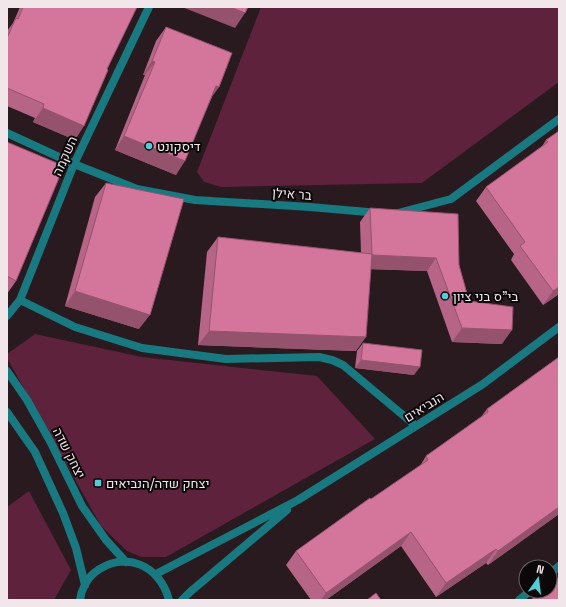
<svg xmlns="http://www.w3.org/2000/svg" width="566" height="607" font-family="'Space Grotesk',Heebo,sans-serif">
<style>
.green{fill:#5e223d}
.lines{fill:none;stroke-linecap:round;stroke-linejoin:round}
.minor{stroke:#187981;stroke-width:8}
.tertiary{stroke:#187981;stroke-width:8}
.wall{fill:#b66586}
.shaded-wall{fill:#94526d}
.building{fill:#d4759c;stroke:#94526d}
.poi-dot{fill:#52ccd6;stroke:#0c0709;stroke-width:1.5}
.labels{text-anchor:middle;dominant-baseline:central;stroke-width:4;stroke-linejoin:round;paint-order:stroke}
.poi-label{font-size:13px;fill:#f1e7eb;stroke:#0c0709;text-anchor:start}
.street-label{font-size:13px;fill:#f1e7eb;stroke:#0c0709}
</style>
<rect width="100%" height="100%" fill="#281a1f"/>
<path class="green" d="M261,7H559V82L422,183L221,187L204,182L197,172Z
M35,334L142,357L317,376L375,439L166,557H141L127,551L101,526L7,358V354Z
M29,491L71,570L54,600H7V507Z"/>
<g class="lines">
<path class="minor" d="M20,300L75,327L142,348L226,359L319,357L332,360L343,365L416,426
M7,316L20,300L74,164L149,7
M156,574L298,500L483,384L559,327
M550,574L559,566
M182,600L190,592L287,510
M519,600L530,591"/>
<path class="tertiary" d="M7,133L74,164L137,189L195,200L310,207L379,213
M398,213L451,199L559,119
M7,371L27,400L51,443L82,506L106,540L126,562
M7,412L35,452L63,513L76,548L85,585
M80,600C81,590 87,579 94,573C124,549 160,565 169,600"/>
</g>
<path class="wall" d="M20,7H137L107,69L75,140L33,122L35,118L7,106V31L13,23Z
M166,27L212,97L176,175L115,150L145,75H143L156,41Z
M559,131V294L543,305L511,260L514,254L476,201L486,187L541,148L546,140Z
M7,142L16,281L7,294Z
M106,183L139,329L65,306L95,197Z
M370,208L459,265L469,301L502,344L452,342L427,271L371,269L356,351L198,345L207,252L218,237L361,253L360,222Z
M363,343L414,375L355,368L357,351Z
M559,357V514L488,565L486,563L436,597L401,546L326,600H311L286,565L296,551L420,466L426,456L481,417L487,409Z"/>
<path class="shaded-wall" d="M182,7H230L245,13L235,28Z
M152,61L155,62L145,75H143Z
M216,86L219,87L209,101Z
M43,108L84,126L75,140L33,122Z
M124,136L185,161L176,175L115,150Z
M372,255L436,258L427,271L362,269Z
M559,287V294L543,305L553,291Z
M75,291L150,315L139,329L65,306Z
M462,328L512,330L502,344L452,342Z
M209,331L366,337L356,351L198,345Z
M361,360L420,367L414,375L355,368Z
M559,507V514L488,565L498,551Z
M411,532L401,546L326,600H321L326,593Z
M496,549L486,563L436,597L446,583Z"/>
<path class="building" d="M23,7H137L107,69L108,70L84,126L43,108L44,104L7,88V38L16,18L18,19Z
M230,7H248L245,13Z
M166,27L232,53L219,87L216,86L185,161L124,136L155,62L152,61Z
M559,131V287L553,291L520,246L525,242L486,187L548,142L546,140Z
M7,142L64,166L16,281L7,276Z
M106,183L184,199L150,315L75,291Z
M370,208L458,214L459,265L469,301L513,307L512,330L462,328L436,258L372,255V254Z
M218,237L372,254L366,337L209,331Z
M363,343L422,350L420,367L361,360Z
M559,357V507L498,551L496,549L446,583L411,532L326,593L296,551L370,498L371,499L428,460L426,456L488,412L487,409Z
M559,577V600H531L542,591H550V585Z
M376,593L381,600H367Z"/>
<g class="poi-dot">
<circle cx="149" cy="146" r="4"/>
<circle cx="445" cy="296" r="4"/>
<rect x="94" y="479" width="8" height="8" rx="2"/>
</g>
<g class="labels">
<g class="poi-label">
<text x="157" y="146">דיסקונט</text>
<text x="453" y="296">בי"ס בני ציון</text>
<text x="106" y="483">יצחק שדה/הנביאים</text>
</g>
<g class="street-label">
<text transform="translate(65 156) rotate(-66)">השקמה</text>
<text transform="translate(292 194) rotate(4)">בר אילן</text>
<text transform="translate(424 407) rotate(-32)">הנביאים</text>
<text transform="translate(69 453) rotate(63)">יצחק שדה</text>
</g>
</g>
<rect width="566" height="607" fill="none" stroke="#f1e7eb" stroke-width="16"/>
<g transform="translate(538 579) rotate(14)"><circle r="19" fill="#0c0709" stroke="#686163"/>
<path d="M0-3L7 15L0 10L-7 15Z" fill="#52ccd6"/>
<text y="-6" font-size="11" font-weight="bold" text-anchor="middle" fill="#f1e7eb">N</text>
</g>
</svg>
